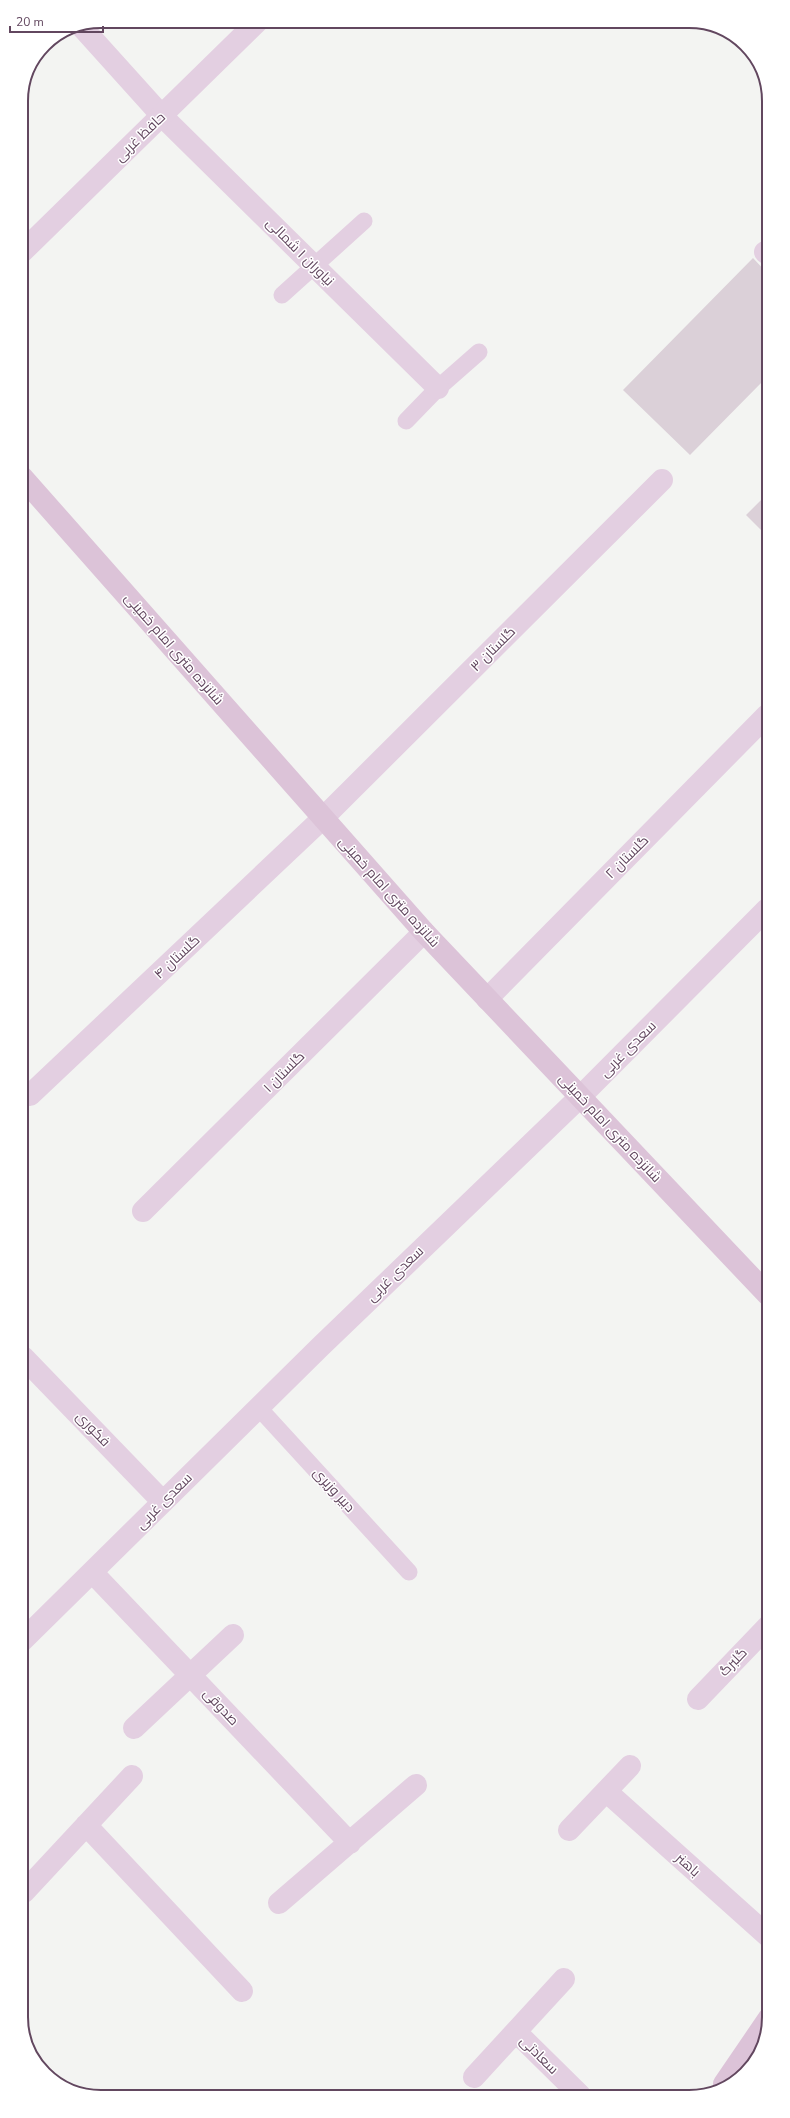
<svg xmlns="http://www.w3.org/2000/svg" width="790" height="2118" font-family="'Nunito Sans',Cairo,sans-serif">
<style>
.building{fill:#dbd0d8}
.lines{fill:none;stroke-linecap:round;stroke-linejoin:round}
.service{stroke:#e3cfe1;stroke-width:17}
.minor{stroke:#e3cfe1;stroke-width:22}
.tertiary{stroke:#e3cfe1;stroke-width:22}
.secondary{stroke:#dcc3d8;stroke-width:22}
.labels{text-anchor:middle;dominant-baseline:central;stroke-width:3;stroke-linejoin:round;paint-order:stroke}
.street-label{font-size:14px;fill:#62475f;stroke:#fff}
.rim{fill:none;stroke:#62475f;stroke-width:2}
</style>
<rect width="100%" height="100%" fill="#f3f4f2"/>
<path class="building" d="M753,258L766,272L767,377L690,455L623,390Z
M767,494V536L746,515Z"/>
<g class="lines">
<path class="service" d="M282,295L364,221
M406,421L438,388L479,352
M259,1408L409,1572"/>
<path class="minor" d="M80,25L162,116L438,388
M765,252L766,253
M487,999L767,715
M30,1095L323,818L662,480
M143,1211L424,932
M23,1357L163,1502
M92,1572L350,1843
M23,1640L320,1347L580,1097L767,909
M698,1699L768,1626
M134,1728L233,1635
M607,1792L769,1937
M86,1825L242,1991
M569,1830L630,1766
M24,1892L132,1776
M279,1903L416,1785
M516,2032L580,2095
M474,2077L564,1979"/>
<path class="tertiary" d="M21,253L258,21"/>
<path class="secondary" d="M22,477L424,932L768,1295
M724,2084L769,2018"/>
</g>
<g class="labels">
<g class="street-label">
<text transform="translate(140 137) rotate(-44)">حافظ غربی</text>
<text transform="translate(300 252) rotate(45)">نیاوران ۱ شمالی</text>
<text transform="translate(174 649) rotate(49)">شانزده متری امام خمینی</text>
<text transform="translate(493 649) rotate(-45)">گلستان ۳</text>
<text transform="translate(627 857) rotate(-45)">گلستان ۲</text>
<text transform="translate(389 892) rotate(48)">شانزده متری امام خمینی</text>
<text transform="translate(177 957) rotate(-43)">گلستان ۴</text>
<text transform="translate(628 1049) rotate(-45)">سعدی غربی</text>
<text transform="translate(284 1072) rotate(-45)">گلستان ۱</text>
<text transform="translate(610 1128) rotate(47)">شانزده متری امام خمینی</text>
<text transform="translate(395 1274) rotate(-44)">سعدی غربی</text>
<text transform="translate(93 1429) rotate(46)">فکوری</text>
<text transform="translate(334 1490) rotate(48)">دبیر وزیری</text>
<text transform="translate(164 1501) rotate(-45)">سعدی غربی</text>
<text transform="translate(733 1662) rotate(-46)">گلبرگ</text>
<text transform="translate(221 1707) rotate(47)">صدوقی</text>
<text transform="translate(688 1865) rotate(42)">باهنر</text>
<text transform="translate(539 2055) rotate(45)">سعادتی</text>
</g>
</g>
<path d="M0 0H790V2118H0ZM101 28H689A73 73 0 0 1 762 101V2017A73 73 0 0 1 689 2090H101A73 73 0 0 1 28 2017V101A73 73 0 0 1 101 28Z" fill="#fff" fill-rule="evenodd"/>
<path class="rim" d="M101 28H689A73 73 0 0 1 762 101V2017A73 73 0 0 1 689 2090H101A73 73 0 0 1 28 2017V101A73 73 0 0 1 101 28Z"/>
<path d="M10 26v6h93v-6" fill="none" stroke="#62475f" stroke-width="2"/>
<text x="16" y="26" font-size="12" fill="#62475f" stroke="#ffffff" stroke-width="3" paint-order="stroke">20 m</text>
</svg>
